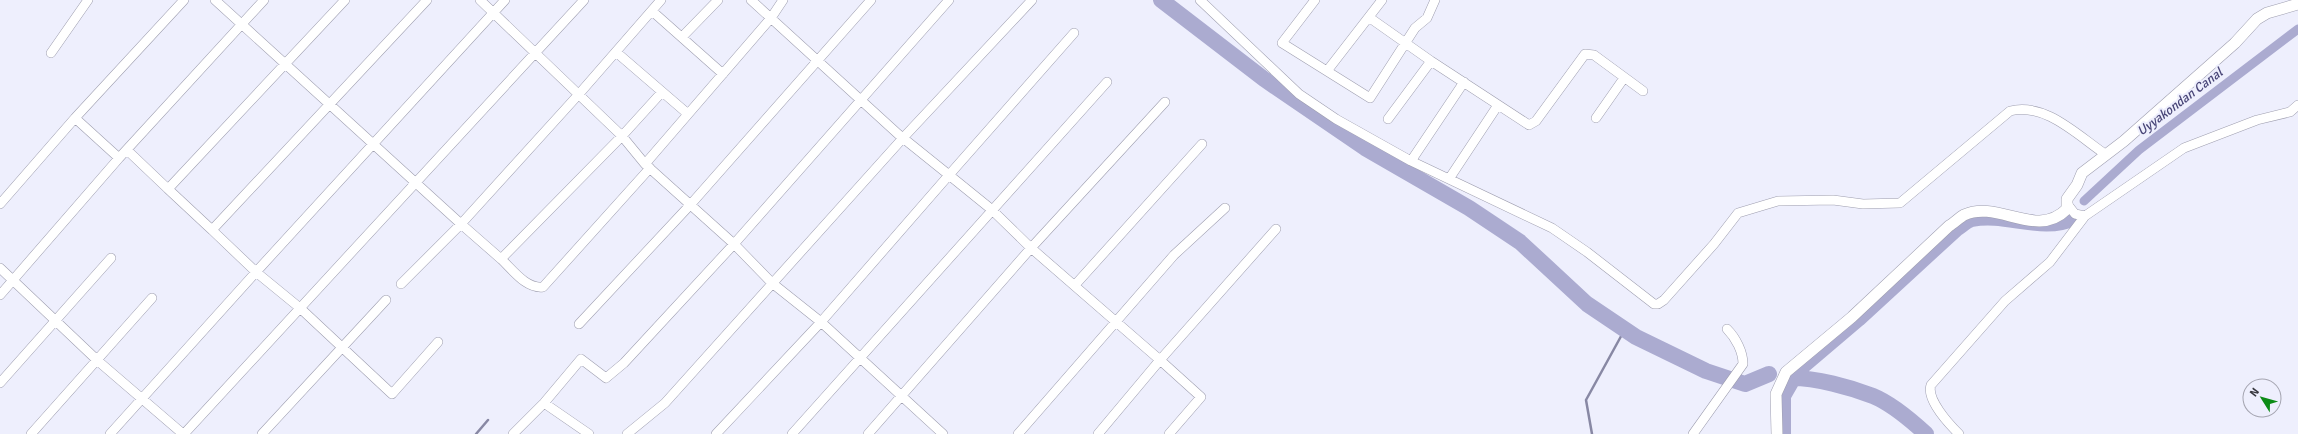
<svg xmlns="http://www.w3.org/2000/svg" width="2298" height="434" font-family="Signika,sans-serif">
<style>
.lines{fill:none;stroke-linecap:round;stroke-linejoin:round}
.stream{stroke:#8888a4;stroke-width:2.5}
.canal{stroke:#ababd0;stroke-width:9}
.river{stroke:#ababd0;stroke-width:16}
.minor-casing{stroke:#9e9eaf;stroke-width:10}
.tertiary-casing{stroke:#9e9eaf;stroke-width:12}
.minor{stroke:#fff;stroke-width:9}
.tertiary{stroke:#fff;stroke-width:11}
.labels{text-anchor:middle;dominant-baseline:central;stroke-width:4;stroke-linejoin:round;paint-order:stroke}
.water-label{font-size:13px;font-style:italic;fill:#484577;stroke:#eeeffd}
</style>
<rect width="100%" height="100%" fill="#eeeffd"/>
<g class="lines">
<path class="stream" d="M476,434L488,420
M1592,434L1586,400L1625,329"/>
<path class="canal" d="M2084,201L2139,150L2298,29"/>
<path class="river" d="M1161,0L1264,79L1365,148L1469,208L1520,242L1587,304L1636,337L1706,371L1745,384L1769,374
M1792,378C1816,378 1850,387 1873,396C1890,403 1913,422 1926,434
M1783,434V396L1798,370L1858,319L1956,229C1961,226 1967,220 1972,219C2006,212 2042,233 2074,218"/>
<defs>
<path id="minor" d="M215,0L461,224L579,94L661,0
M427,0L212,230L256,272L505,0
M480,0L622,136L645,164L734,244L772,283L821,322L943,434
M1200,0L1299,94L1336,119L1411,161L1552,228L1587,252L1654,304H1658L1664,300L1714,244L1738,213L1778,201L1833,200L1863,204L1900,203L2010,111C2045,102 2077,135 2105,154
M1315,0L1282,43L1370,98L1415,28L1427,18L1435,0
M652,11L723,74
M1370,18L1431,61L1529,125L1536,121L1585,54L1594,55L1643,91
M1074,33L949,175L991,209L1031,248L1160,360L1098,434
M682,37L718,0
M616,52L688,114
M51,53L88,0
M1327,71L1382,0
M75,118L119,158L264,0
M1596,118L1624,78
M1388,119L1431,61
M127,150L168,189L345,0
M1411,161L1464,82
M645,164L771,18L783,0
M1449,179L1498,105
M168,189L212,230
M0,204L75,118L184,0
M2068,205L2075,214L2085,216L2184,148L2257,120L2290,112L2298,105
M501,259C513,270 526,289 543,287L650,168
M0,268L98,361L183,434
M401,284L461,224L501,259L622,136L662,92
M1075,285L1202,144
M0,295L119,158
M579,324L691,204L871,0
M0,383L111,258
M544,403L589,434
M31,434L152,298
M110,434L256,272L300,308L392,394L438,342
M184,434L584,0
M262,434L386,300
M513,434L544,403L581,359L606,378L624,363L734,244L949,0
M627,434L665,403L903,138L1032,0
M716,434L821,322L949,175L898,134L751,0
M792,434L1107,82
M868,434L1031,248L1165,102
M1018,434L1174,255L1225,208
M1169,434L1201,397L1160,360L1276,229
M1693,434L1743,364C1743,352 1736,338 1727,329
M1959,434C1949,424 1926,399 1931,385L2005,301L2050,262L2085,216"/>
<path id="tertiary" d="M1777,434L1776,394L1786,372L1852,317L1949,226C1954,223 1959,218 1964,215C1998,199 2036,240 2067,209V199L2077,185L2082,173L2124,141L2235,43L2257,19L2267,13L2298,4"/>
</defs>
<use href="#minor" class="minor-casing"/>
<use href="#tertiary" class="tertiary-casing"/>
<use href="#minor" class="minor"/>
<use href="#tertiary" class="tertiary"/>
</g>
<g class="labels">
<g class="water-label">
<text transform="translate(2180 102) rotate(-37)">Uyyakondan Canal</text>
</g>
</g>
<g transform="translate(2262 398) rotate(307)"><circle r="19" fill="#eeeffd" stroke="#a5a5b1"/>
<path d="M0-3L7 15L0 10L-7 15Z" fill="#0c8b16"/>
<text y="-6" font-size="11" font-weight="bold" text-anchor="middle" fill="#37373e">N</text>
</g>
</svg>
